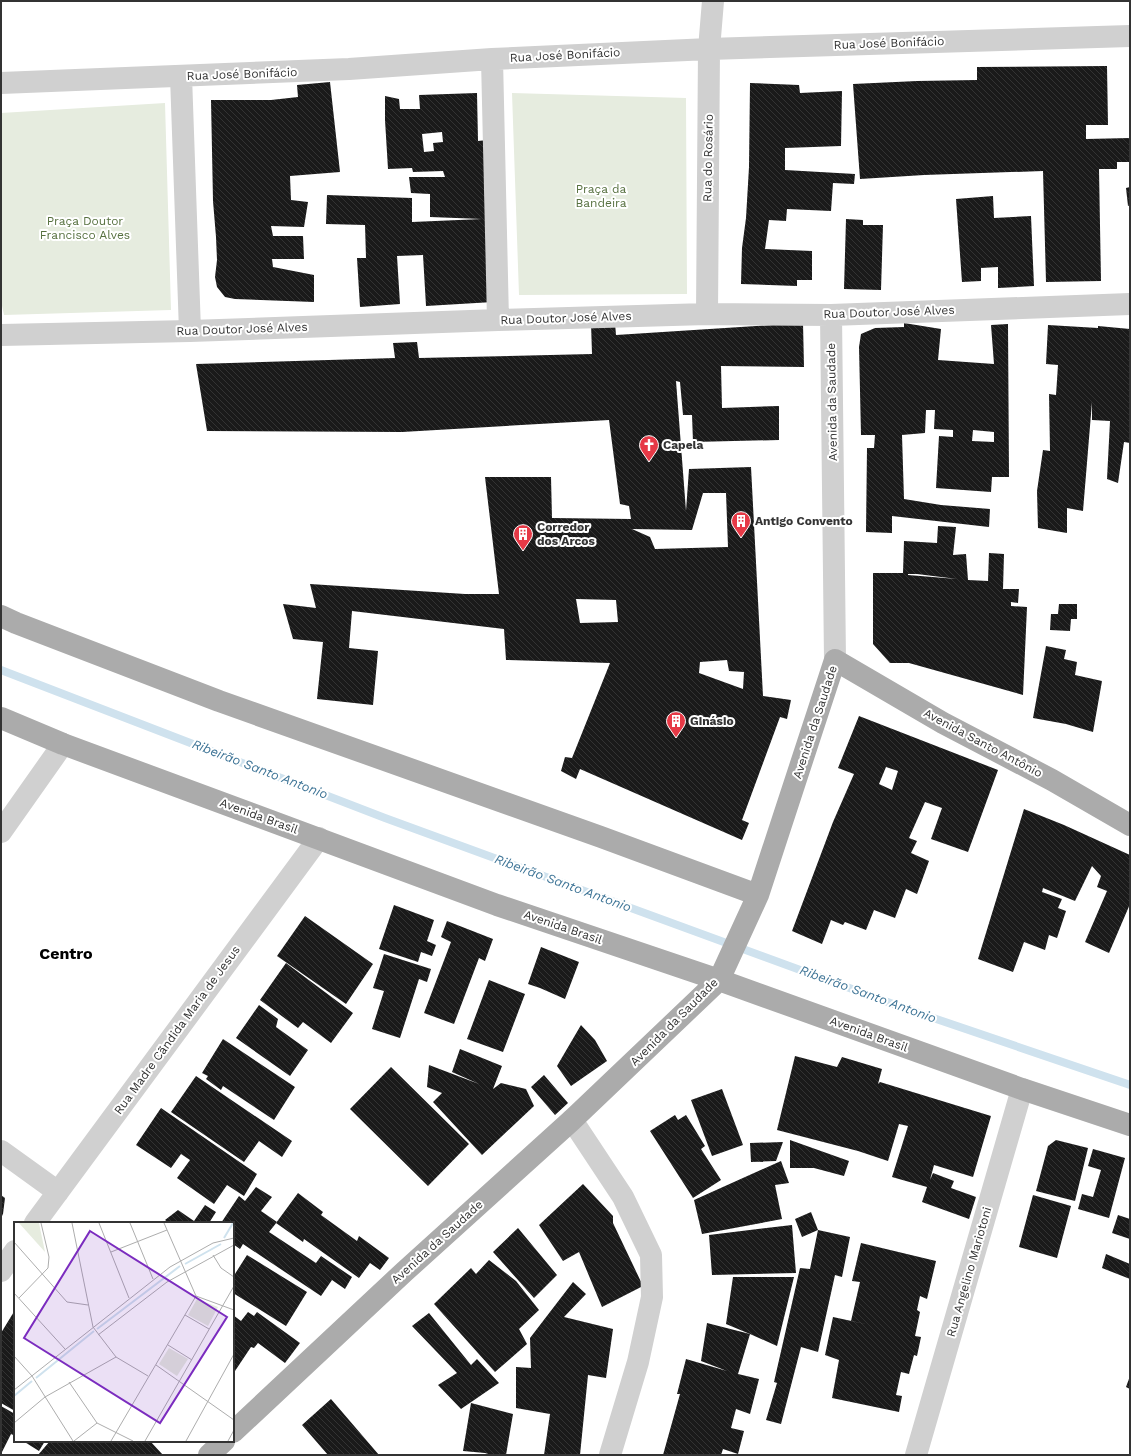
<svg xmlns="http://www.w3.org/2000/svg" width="1131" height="1456" font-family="'Work Sans',sans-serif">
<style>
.park{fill:#e6ecdf}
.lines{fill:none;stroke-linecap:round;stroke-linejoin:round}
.stream{stroke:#cfe2ee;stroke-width:8}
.building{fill:url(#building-back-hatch);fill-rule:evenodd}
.minor{stroke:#d0d0d0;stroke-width:22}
.major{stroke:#ababab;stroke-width:22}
.labels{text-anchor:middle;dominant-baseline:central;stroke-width:4;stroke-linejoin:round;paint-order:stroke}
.street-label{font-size:12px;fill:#333;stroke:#fff}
.park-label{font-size:12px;fill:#56703f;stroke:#fff}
.poi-label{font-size:12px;font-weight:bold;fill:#333;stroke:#fff;text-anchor:start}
.water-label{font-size:13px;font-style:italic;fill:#3f7597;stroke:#fff}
.district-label{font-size:16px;font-weight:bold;fill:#000;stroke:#fff}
.inset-river{fill:none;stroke:#cfe2ee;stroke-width:2}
.inset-road{fill:none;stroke:#adadad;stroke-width:1}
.view{fill:#7b2cbf;fill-opacity:0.15;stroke:#7b2cbf;stroke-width:2}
.inset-edge{fill:none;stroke:#333;stroke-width:2}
</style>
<defs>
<pattern id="building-back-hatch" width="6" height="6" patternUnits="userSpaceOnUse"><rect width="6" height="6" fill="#1a1a1a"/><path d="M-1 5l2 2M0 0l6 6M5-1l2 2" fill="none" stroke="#333"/></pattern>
</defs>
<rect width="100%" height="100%" fill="#fff"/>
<path class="park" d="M512,93L686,98L687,294L519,295Z
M165,103L171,310L4,315L1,301V113Z"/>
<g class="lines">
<path class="stream" d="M1,670L385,818L904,1008L1130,1085"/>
</g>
<path class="building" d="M1107,66L1108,125H1086V139L1130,138V162H1117V169H1099L1101,281L1046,282L1043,171L924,175L860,179L853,84L917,81L977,80V67Z
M330,82L340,172L290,176L291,200L308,202L304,227L271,226L273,236H303L304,259H272L273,267L314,275V302L235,299L225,297L217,287L215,277L217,260L216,237L213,201L211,100H271L298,97L297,85Z
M750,83L799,85L800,93L842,91L841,146L785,148V170L855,174L854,184L833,183L831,211L787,209L786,221L769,220L765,249L812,251V280H797V286L741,284L742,248L746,218L749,167Z
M477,93L478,141L487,140L493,302L426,306L423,255L397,256L400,304L360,307L357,258H366L365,225L326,224L327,195L412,198V222L482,219L430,217V194L411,193L409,177H445L443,171L413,172L412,168L388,169L385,120V96L399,99L400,109H420L419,95ZM442,132L443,142L433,143L434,151L424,152L422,134Z
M1130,187V205L1128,206L1126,188Z
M993,196L994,218L1031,216L1034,286L998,288V267L981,268V281L962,282L956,199Z
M846,219L863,220V225H883L881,290L844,289Z
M591,323H615L616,335L803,323L804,367L721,366L722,408L779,406V440L693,442L692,415H683L680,382L676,381L686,511L689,469L751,467L763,696L791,700L787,719L780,717L742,820L749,823L742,840L580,769L576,779L561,771L565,757L572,758L610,663L506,660L504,629L352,611L349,648L378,651L373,705L317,699L323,642L293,639L283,604L316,608L310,584L465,594H499L485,477H551L552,518L631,519L629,506L620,504L609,420L402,432L207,431L196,364L395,358L393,343L417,342L419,358L592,354ZM703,493H726L728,547L655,549L650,537L632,529L692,530ZM576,599L616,600L618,622L580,623ZM727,660L729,671L744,672L743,689L699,673L700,662Z
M904,323L941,329L938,360L994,364L991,325L1008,324L1009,477H992L991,492L936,488L939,436L953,437V430L934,429L935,410H926L925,433L902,435L904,499L941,505L990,509L989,527L892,516V533L866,532L867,448H874L875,435H861L859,347L861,334L875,328L904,327ZM973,430L994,432V442L972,441Z
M1048,325L1098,328V326L1130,329V443L1124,442L1118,483L1107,479L1110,421L1092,420V402L1083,511L1067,508V533L1038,528L1037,491L1043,450L1050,451L1049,394L1056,395L1058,365L1046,364Z
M938,526L956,527L953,555L966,554L968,580L988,581L989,553L1004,554L1003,589H1019L1018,603L1011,602V606L1027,607L1023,695L909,663H890L873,644V573H903L904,541L937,543ZM908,574H917L957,579L908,575Z
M1059,604H1077V619H1071L1070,631L1050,630L1051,614H1058Z
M1046,646L1066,650L1064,659L1077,662L1075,675L1102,681L1093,732L1066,724L1033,718Z
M859,716L998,770L968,852L931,839L942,808L925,802L909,838L917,841L911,853L929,861L917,894L906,889L895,918L874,910L866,930L845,922L843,925L831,920L822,944L792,931L833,822L854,774L838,768ZM886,767L898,771L892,790L879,784Z
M1024,809L1064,825L1130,855V904L1109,953L1085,942L1107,891L1097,887L1101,876L1092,866L1075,901L1043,888L1042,892L1062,899L1058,908L1066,911L1057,938L1049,935L1045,950L1024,942L1013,972L978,959Z
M394,905L434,920L427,941L436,945L432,956L421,952L418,962L379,949Z
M305,916L373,964L346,1004L277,956Z
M447,921L493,939L485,961L479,958L454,1024L424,1013L451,942L441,937Z
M541,947L579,962L565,999L540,988L528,984Z
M384,954L431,969L427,982L419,979L400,1038L372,1029L384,991L373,988Z
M286,963L353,1013L331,1043L303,1022L298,1028L260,1000Z
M489,980L525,994L503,1052L467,1039Z
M259,1005L278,1019L276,1027L308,1050L290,1076L236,1038Z
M581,1025L595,1040L607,1061L571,1086L557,1066Z
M223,1039L295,1087L274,1120L223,1086L221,1090L206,1079L208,1076L202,1073Z
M460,1049L502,1066L493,1089L501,1083L526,1089L534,1106L482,1155L433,1102L442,1093L427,1087L429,1065L479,1084L452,1072Z
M795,1056L837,1067L842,1057L882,1069L878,1084L880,1082L991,1116L973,1177L934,1165L930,1180L933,1173L954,1181L951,1188L976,1197L969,1219L922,1202L927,1187L892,1177L908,1126L899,1124L888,1161L858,1151L777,1130Z
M391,1067L469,1144L428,1186L350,1109Z
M544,1075L568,1103L555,1115L531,1087Z
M196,1076L292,1141L282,1157L259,1141L244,1162L171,1112Z
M722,1089L743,1145L712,1156L691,1100Z
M161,1108L257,1174L244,1196L227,1185L214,1204L177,1178L190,1160L181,1154L171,1168L136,1145Z
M675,1115L678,1120L686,1115L705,1146L701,1149L721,1180L693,1198L650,1131Z
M790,1140L849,1161L844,1176L814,1168H790Z
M1056,1140L1088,1148L1075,1201L1036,1191L1048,1146Z
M783,1142L776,1161L751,1162L750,1143Z
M1093,1149L1125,1158L1109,1218L1078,1209L1082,1194L1093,1197L1101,1170L1088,1166Z
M781,1161L789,1183L775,1185L782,1219L702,1234L694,1200Z
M583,1184L613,1216V1223L643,1286L602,1307L579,1252L563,1261L539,1225Z
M256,1187L272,1197L261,1211L277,1222L269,1232L316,1263L321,1256L352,1277L345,1289L332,1280L321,1296L243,1244L240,1249L233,1244V1223H221L239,1196L245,1201Z
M298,1193L323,1212L321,1215L357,1241L359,1236L389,1258L380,1270L370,1263L359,1278L304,1239L303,1242L276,1223Z
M1,1195L5,1198L3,1214L1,1218Z
M1033,1195L1071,1206L1057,1258L1019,1247Z
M205,1205L216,1212L209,1223H169L165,1220L178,1210L194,1221Z
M811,1212L818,1230L802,1237L795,1219Z
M1118,1215L1130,1219V1239L1112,1233Z
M792,1225L796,1273L712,1275L709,1235Z
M518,1228L557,1275L534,1298L493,1252Z
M818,1230L850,1237L842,1277L835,1275L818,1352L801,1347L781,1424L766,1420L777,1383L774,1382L800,1268L810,1269Z
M861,1243L936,1261L927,1299L920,1296L917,1310L920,1312L915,1336L921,1337L917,1356L914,1355L909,1374L901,1372L896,1395L902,1396L899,1412L832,1398L839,1360L825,1355L833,1317L870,1325L851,1321L860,1282L852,1281Z
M1106,1254L1130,1264V1279L1102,1268Z
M247,1255L307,1292L286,1326L233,1293V1277Z
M489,1260L516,1281L539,1310L519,1329L527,1344L495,1372L434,1304L471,1268L476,1274Z
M733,1277H794L777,1346L750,1334L738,1374L759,1379L750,1414L736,1409L731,1428L744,1431L738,1454L723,1449L721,1455H663L680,1394H677L686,1359L727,1371L701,1361L707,1323L750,1334L726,1324Z
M573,1282L586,1294L564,1317L613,1329L606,1378L588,1375L580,1455H544L550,1414L516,1408V1367L531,1368L530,1338Z
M15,1310V1411L1,1403V1333Z
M248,1312L254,1316L257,1312L300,1343L285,1363L258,1343L254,1348L251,1347L233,1374V1315L241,1321Z
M429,1313L471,1365L477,1359L499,1383L461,1409L438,1385L457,1373L412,1326Z
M1130,1376V1389L1126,1387Z
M331,1399L379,1455H328L302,1425Z
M471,1403L513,1414L506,1455H491L485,1453L463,1451Z
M1,1406L15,1414V1436L11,1434L1,1454Z
M23,1441H45L39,1451Z
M50,1441H150L163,1455H38Z"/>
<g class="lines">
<path class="minor" d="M492,59L498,320
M181,76L190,331
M1,83L349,69L492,59L709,49L1130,36
M707,314L709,49L713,1
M831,315L835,660
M1,335L190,331L498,320L707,314L831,315L1130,304
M1,832L63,744
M572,1120L623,1197L651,1255L652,1297L638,1362L610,1455
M1,1151L58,1192
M35,1223L319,838
M1,1271L15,1251
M916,1455L1022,1089"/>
<path class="major" d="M1,616L16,623L219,701L601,837L758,895
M1,718L63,744L497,905L719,980L1022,1089L1130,1125
M233,1432L404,1272L572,1120L719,980L758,895L835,660L943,723L1052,780L1130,825
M209,1455L224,1441"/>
</g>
<defs>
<symbol id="church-pin" viewBox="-11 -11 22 30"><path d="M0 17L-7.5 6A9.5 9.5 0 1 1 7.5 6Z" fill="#e63946" stroke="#fff"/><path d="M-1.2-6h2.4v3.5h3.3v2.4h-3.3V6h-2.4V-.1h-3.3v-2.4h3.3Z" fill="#fff"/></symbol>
<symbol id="building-pin" viewBox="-11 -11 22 30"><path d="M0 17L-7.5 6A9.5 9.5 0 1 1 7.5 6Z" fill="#e63946" stroke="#fff"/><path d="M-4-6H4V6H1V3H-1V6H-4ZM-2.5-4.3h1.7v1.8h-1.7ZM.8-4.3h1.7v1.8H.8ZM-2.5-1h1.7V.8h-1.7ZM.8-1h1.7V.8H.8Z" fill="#fff"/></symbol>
</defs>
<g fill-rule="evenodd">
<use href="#church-pin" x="638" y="434" width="22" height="30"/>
<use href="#building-pin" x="730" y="510" width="22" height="30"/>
<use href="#building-pin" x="512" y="523" width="22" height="30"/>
<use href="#building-pin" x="665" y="710" width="22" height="30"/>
</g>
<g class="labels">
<g class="street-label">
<text transform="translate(889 43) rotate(-2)">Rua José Bonifácio</text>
<text transform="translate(565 55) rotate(-3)">Rua José Bonifácio</text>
<text transform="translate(242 74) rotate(-2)">Rua José Bonifácio</text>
<text transform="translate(708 158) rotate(-89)">Rua do Rosário</text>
<text transform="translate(889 312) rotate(-2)">Rua Doutor José Alves</text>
<text transform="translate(566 318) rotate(-2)">Rua Doutor José Alves</text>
<text transform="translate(242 329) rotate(-2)">Rua Doutor José Alves</text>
<text transform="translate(832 402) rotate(-91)">Avenida da Saudade</text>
<text transform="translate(815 722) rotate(-72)">Avenida da Saudade</text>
<text transform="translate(983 743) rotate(28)">Avenida Santo Antônio</text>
<text transform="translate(259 816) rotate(20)">Avenida Brasil</text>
<text transform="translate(563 927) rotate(19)">Avenida Brasil</text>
<text transform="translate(674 1022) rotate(-45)">Avenida da Saudade</text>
<text transform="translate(177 1030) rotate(-54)">Rua Madre Cãndida Maria de Jesus</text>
<text transform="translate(869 1034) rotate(20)">Avenida Brasil</text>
<text transform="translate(437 1242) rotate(-42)">Avenida da Saudade</text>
<text transform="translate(969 1272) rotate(-74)">Rua Angelino Mariotoni</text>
</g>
<g class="park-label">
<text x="601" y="189">Praça da<tspan x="601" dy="14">Bandeira</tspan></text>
<text x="85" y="221">Praça Doutor<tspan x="85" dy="14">Francisco Alves</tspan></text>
</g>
<g class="poi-label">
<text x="663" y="445">Capela</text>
<text x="755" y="521">Antigo Convento</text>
<text x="537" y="527">Corredor<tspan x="537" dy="14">dos Arcos</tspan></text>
<text x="690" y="721">Ginásio</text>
</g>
<g class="water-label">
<text transform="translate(260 769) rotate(21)">Ribeirão Santo Antonio</text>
<text transform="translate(563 883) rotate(20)">Ribeirão Santo Antonio</text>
<text transform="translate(868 994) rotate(20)">Ribeirão Santo Antonio</text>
</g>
<g class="district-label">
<text x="66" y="953">Centro</text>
</g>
</g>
<g transform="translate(14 1222)">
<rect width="220" height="220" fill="#fff"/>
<path d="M5,1H25L31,30Z" fill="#e6ecdf"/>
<path d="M183,77L204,85L194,104L174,93ZM155,126L174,137L163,154L145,142Z" fill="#e6ecdf"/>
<path class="inset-river" d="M210,16L219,1M171,42L207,22M83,107L166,44M22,156L80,109M0,174L18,159"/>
<path class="inset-road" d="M85,1L115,76M116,1L139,57M150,1L171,49M0,20L53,80L74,83M97,30L153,8M199,33L207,46L220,55M171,49L182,74M0,71L51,127M182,74L220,88M5,76L34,46L35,35L27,1M171,93L195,107M84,113L153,60L220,23M154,123L178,138M0,134L18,154L59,219M102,135L134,154M142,143L220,198M55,160L83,201L119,219M0,168L156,45L199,21L220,16M0,201L31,175L102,135L79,105L58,1M60,219L83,201M97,219L182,74M131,219L220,64M172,219L220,132M214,219L220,208"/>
<path class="view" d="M76,9L213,95L146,201L10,116Z"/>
<rect width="220" height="220" class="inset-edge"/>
</g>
<rect width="1131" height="1456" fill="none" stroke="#333333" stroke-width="4"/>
</svg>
